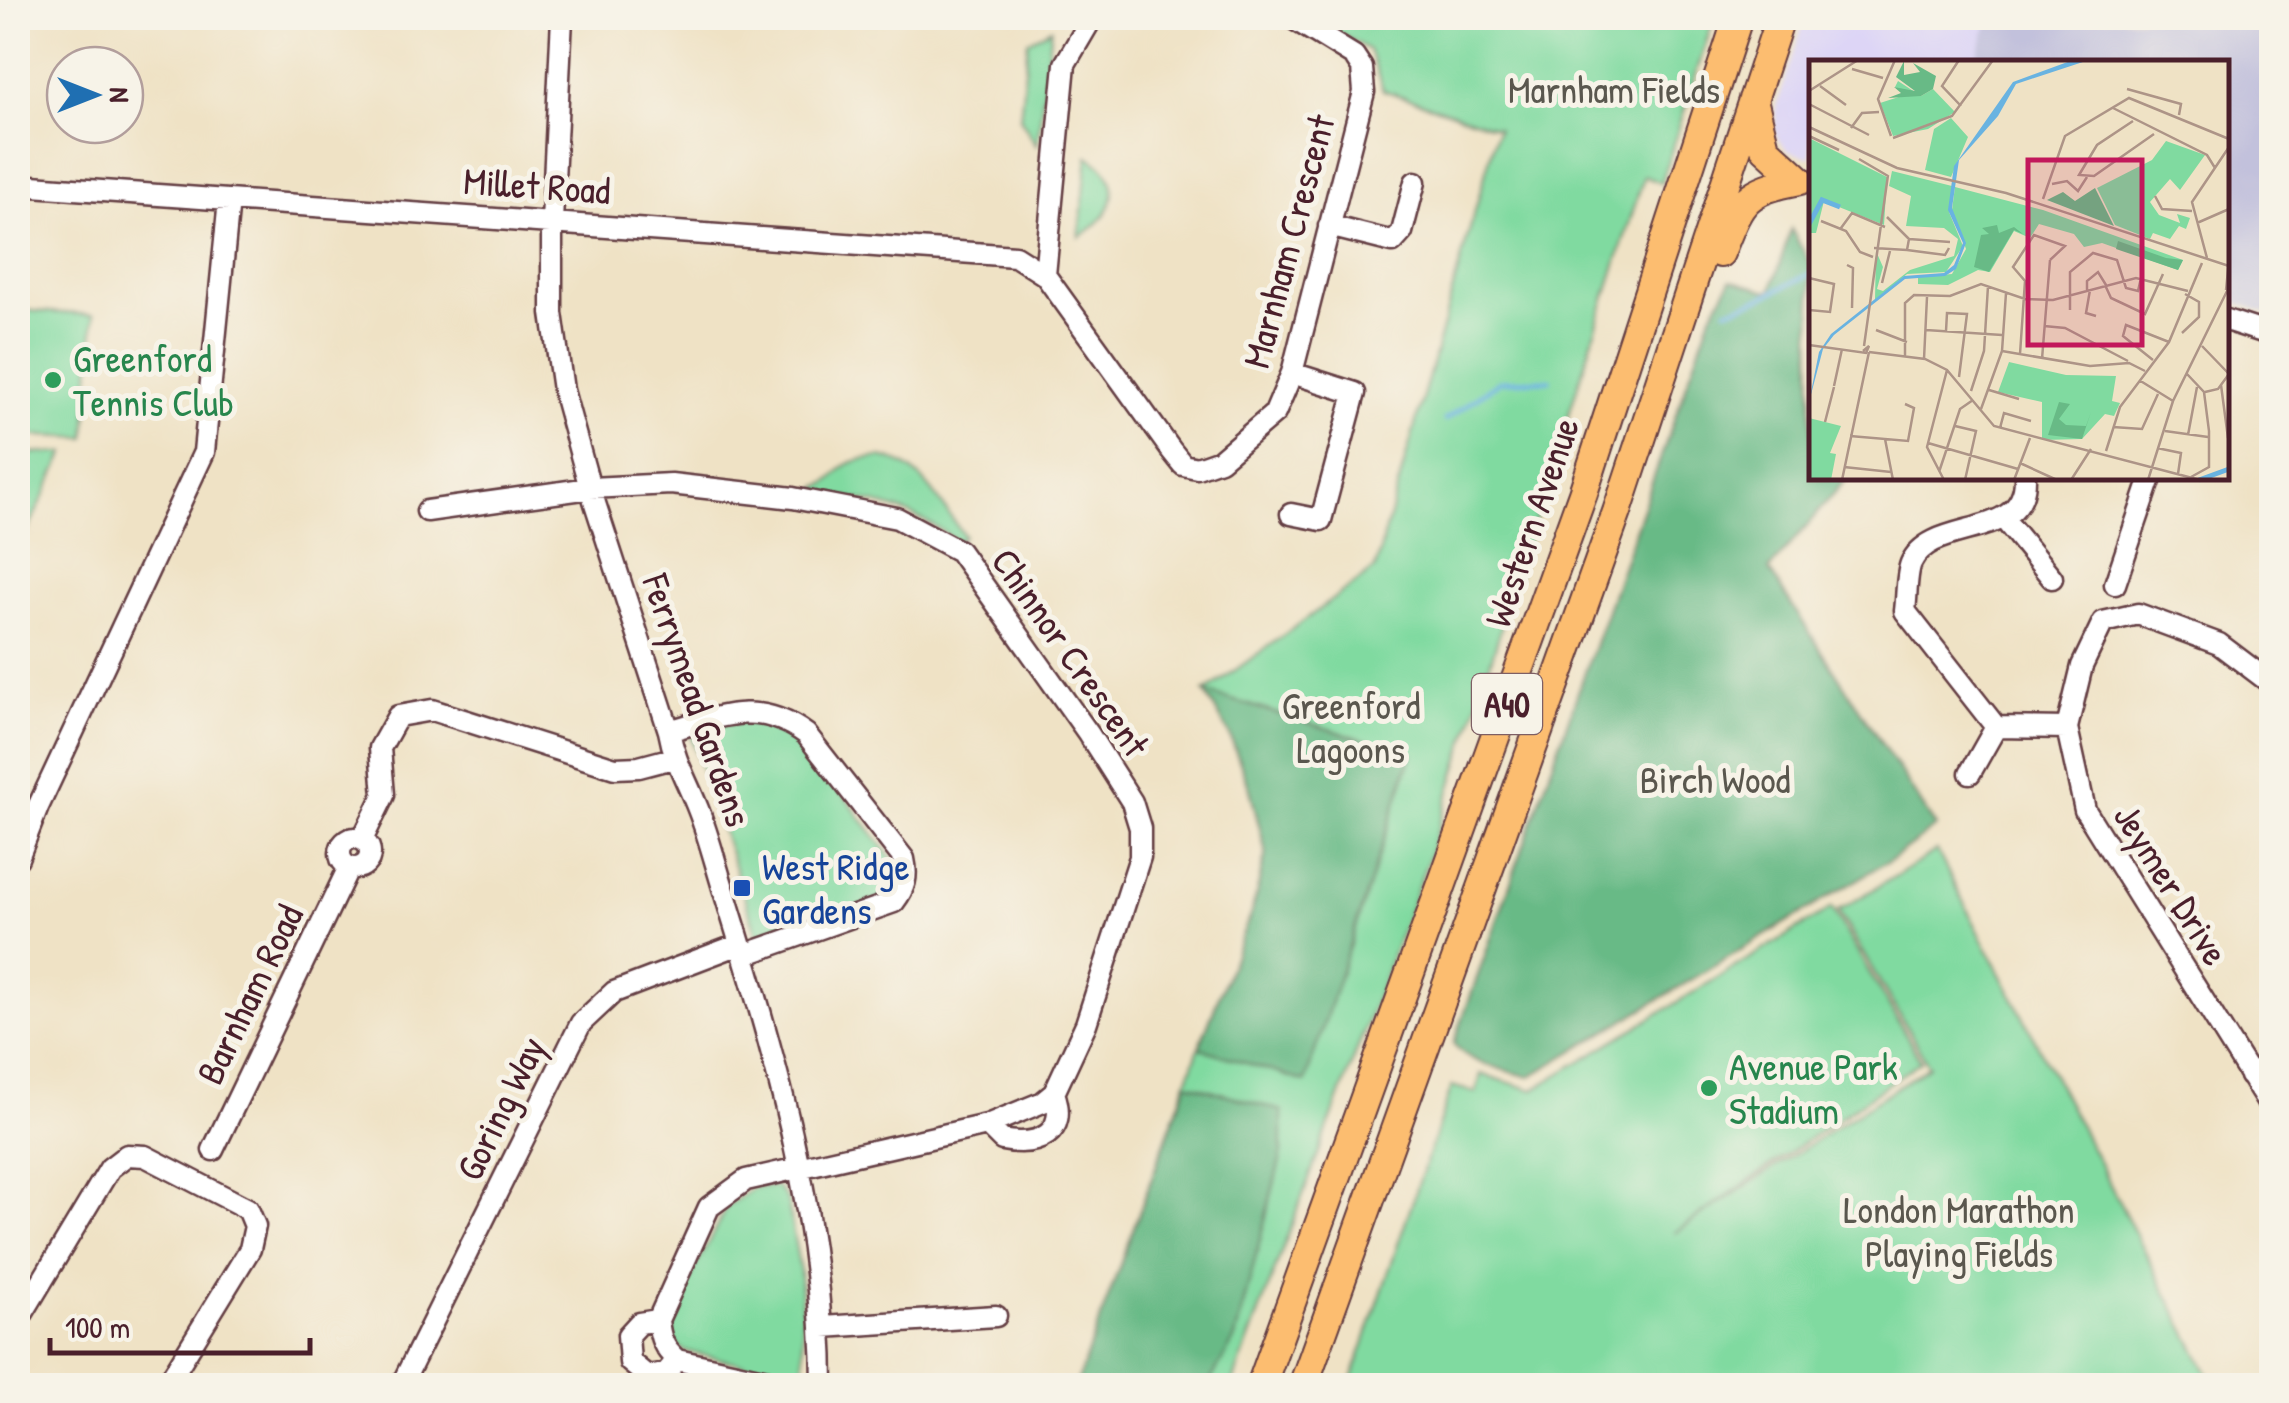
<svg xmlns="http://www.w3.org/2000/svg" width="2289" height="1403" font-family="'Patrick Hand',sans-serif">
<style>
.built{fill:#ddd5f6}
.industrial{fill:#c2c1dc}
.green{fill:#80daa0;stroke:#657c66;stroke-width:2.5}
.forest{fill:#68ba86;stroke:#596c58;stroke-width:2.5}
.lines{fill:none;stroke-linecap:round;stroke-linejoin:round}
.stream{stroke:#69b3e1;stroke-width:5}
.minor-casing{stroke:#633c42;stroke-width:25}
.highway-casing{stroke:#633c42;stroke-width:32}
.minor{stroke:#fff;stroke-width:20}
.highway{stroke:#fcbd6f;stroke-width:28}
.leisure-dot{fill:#2e9e5b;stroke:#f7f3e8;stroke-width:4}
.transit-dot{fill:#1a4fb4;stroke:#f7f3e8;stroke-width:4}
.labels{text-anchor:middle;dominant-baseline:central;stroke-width:10;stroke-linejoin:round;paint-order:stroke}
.shield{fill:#f7f3e8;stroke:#7e5f64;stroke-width:2.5}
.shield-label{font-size:35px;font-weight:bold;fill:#4a1f2b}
.park-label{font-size:38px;fill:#5a574e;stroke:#f7f3e8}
.street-label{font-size:38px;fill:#4a1f2b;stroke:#f7f3e8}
.leisure-label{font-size:38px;fill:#27864d;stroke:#f7f3e8;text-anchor:start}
.transit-label{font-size:38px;fill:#164399;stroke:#f7f3e8;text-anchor:start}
.inset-river{fill:none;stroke:#69b3e1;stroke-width:5}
.inset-road{fill:none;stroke:#ad9487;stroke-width:2.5}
.view{fill:#c2185b;fill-opacity:0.15;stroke:#c2185b;stroke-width:5}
.inset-edge{fill:none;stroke:#4a1f2b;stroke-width:5}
</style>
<rect width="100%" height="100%" fill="#f7f3e8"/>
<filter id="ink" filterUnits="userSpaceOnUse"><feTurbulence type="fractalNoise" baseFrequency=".01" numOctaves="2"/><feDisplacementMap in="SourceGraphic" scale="20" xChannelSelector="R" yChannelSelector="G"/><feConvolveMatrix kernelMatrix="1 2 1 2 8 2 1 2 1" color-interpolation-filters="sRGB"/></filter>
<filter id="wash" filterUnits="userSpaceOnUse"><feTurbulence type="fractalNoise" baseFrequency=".0048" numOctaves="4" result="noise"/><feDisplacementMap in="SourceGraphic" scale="40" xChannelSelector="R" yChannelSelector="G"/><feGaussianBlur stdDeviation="2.25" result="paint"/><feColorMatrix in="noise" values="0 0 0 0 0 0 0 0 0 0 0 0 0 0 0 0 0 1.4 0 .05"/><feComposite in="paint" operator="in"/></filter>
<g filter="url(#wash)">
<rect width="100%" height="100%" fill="#efe2c5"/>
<path class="built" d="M1805,18H1991L1975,62H1812L1811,158L1788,151L1777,138L1775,130L1776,109Z"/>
<path class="industrial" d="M1990,18H2271V315L2227,299L2226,62H1975Z"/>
<path class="green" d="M1322,18H1714L1661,183L1644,176L1429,857L1232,1385L1076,1386L1199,1048L1253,908L1266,853L1250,789L1229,733L1205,692L1375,569L1498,128L1383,90L1369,50L1320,22Z
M1051,28L1037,146L1020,118L1028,41Z
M1088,156C1130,181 1114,216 1079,237Z
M18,310L94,315L86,438L18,435Z
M18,453H65L18,550Z
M880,457C922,463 941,505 964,536L958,542C911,507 875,502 819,493L818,487C833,482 835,474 845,466C855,459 869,458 880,457Z
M759,721L782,729L804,743L894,861C899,879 896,886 884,900L764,940L757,935L691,737C709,723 736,722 759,721Z
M1937,851L2214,1385H1350L1452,1086L1476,1093L1481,1074L1533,1090L1832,908L1921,1061L1674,1233L1929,1066L1838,911Z
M755,1187H777L787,1199L800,1271L804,1367L792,1375L684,1351L672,1340L670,1317L727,1206Z"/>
<path class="forest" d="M1791,229L1811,265L1812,478H1847L1769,570L1936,827L1895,857L1530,1077C1508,1070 1465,1064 1454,1043L1710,318L1731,280L1771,292Z
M1205,692L1412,754L1305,1082L1199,1048L1253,908L1266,853L1250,789L1229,733Z
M1187,1083L1282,1111V1153L1235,1338L1208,1385H1076Z"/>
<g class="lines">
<path class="stream" d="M1727,310L1759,299L1812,273
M1445,420L1500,381L1550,380"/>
</g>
</g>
<g filter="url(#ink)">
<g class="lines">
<defs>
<path id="minor" d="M562,18L552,221V313L563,390L590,488L669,731C674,760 687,781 698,809C708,834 715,862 723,888C773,1050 823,1215 823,1386
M18,185L1015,256L1045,275L1171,450L1183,465L1197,468L1220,460L1275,413L1292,373L1364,92L1362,68L1354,56L1292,18
M1329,226L1393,242L1402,232L1415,182
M1045,275L1065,64L1092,18
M2226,320L2272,335
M2025,478C2026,543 1932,516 1911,563C1906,575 1907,597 1905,611L1996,727L2067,728
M427,511L590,488L671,484L793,498L897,518L959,551L1088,733L1132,802L1140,828V857L1086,1024L1054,1093L1043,1102L987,1125L746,1180L709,1207L658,1320C660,1338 663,1348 677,1360L795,1386
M1291,514L1321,520L1355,393L1292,373
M2004,519L2052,578
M2115,584L2151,478
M2272,684L2219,644L2138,614L2103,622L2082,666L2067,728L2085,810L2272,1110
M669,731C720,716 759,699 806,734L904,859C908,877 905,888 894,902L744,955
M1970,773L1996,727
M340 853a15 15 0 1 1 30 0a15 15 0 1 1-30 0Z
M362,840L384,795L380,748L398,716L432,710L615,768L639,767L673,758
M18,858L38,807L204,452L229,200
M2250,1076L2272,1062
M987,1125L1002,1140C1038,1147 1069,1134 1054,1093
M213,1150L349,867
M658,1320L639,1323L628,1335L630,1362L647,1376L666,1373L677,1360
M18,1321L110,1168L127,1155L145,1156L248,1209L255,1226L250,1249L166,1386
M823,1327L996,1316
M401,1386L581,1023L614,992L740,944"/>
<path id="highway" d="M1753,99L1765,148L1800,180
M1720,253C1741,201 1742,191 1800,180
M1261,1386L1583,493L1738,18
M1303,1386L1617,512L1780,18"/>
</defs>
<use href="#minor" class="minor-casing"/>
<use href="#highway" class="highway-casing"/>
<use href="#minor" class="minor"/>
<use href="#highway" class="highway"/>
</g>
</g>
<g class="leisure-dot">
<circle cx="53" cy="380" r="10"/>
<circle cx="1709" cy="1088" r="10"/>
</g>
<rect class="transit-dot" x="732" y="878" width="20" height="20" rx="5"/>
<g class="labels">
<rect class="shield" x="1472" y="674" width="70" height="60" rx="8"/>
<g class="shield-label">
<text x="1507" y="704">A40</text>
</g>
<g class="park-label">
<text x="1614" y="89">Marnham Fields</text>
<text x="1351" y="705">Greenford<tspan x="1351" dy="44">Lagoons</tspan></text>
<text x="1715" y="779">Birch Wood</text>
<text x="1959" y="1209">London Marathon<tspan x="1959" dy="44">Playing Fields</tspan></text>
</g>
<g class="street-label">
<text transform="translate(537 185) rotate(4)">Millet Road</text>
<text transform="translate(1288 241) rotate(-75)">Marnham Crescent</text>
<text transform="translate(1531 522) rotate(-71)">Western Avenue</text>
<text transform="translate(1071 652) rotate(55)">Chinnor Crescent</text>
<text transform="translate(698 700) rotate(71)">Ferrymead Gardens</text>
<text transform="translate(2172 884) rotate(58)">Jeymer Drive</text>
<text transform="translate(249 994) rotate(-64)">Barnham Road</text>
<text transform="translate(500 1108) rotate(-64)">Goring Way</text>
</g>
<g class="leisure-label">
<text x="73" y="358">Greenford<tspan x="73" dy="44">Tennis Club</tspan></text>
<text x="1729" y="1066">Avenue Park<tspan x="1729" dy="44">Stadium</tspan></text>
</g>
<g class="transit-label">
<text x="762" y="866">West Ridge<tspan x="762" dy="44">Gardens</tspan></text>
</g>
</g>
<g transform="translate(1809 60)">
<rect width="420" height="420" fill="#efe2c5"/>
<path d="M89,21L112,36L124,29L146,52L119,69L84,76L71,43L99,34L86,27ZM142,58L159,77L142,117L116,110L125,69ZM0,78L78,117L75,165L15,141L7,173H0ZM357,81L396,95L371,130L361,119L341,142L350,155L371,163L368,154L381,158L377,169L370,166L361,179L344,173L341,179L306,165L288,128L343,100ZM83,111L143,126L140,152L154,186L137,212L98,214L66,240L67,191L74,207L68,229L74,231L101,210L145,196L149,179L135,168L97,166L102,136L80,126ZM146,127L234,150L374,200L369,210L293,183L275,187L265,174L230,164L221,178L205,171L181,212L169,210L139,225L109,224V217L143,214L157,189L143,150ZM200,302L257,315L307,316L303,341L311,343L305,356L296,354L273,379L233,380V342L189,332ZM0,358L32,366L21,393L27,394L22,420H0Z" fill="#80daa0"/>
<path d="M95,1V15L111,12L104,3L127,16L124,29L112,36L79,38L92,33L85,27L106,31L87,17ZM286,128L305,166L238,140L254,132L266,141ZM188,165L190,173L205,167L214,174L205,170L180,212L165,207L172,175L180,174L173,168ZM309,181L357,198L374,200L369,210L307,189ZM250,342L261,344L250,359L257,365L277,366L282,352L273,379L239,375Z" fill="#68ba86"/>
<path d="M264,0H280L207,24L189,56L150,100L143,148L157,183L147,209L136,216L96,219L25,275L14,289L0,342L10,292L22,274L95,216L135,213L145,205L154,183L139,150L145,106L204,22Z" fill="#69b3e1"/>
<path class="inset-river" d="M0,164L13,140L31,147M390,420L420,409"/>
<path class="inset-road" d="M150,0L133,26L152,46M43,9L74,18M11,26L37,45M318,29L372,44L370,55M0,31L49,0M0,44L60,75M304,48L398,95L406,108M324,61L288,85L270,115L285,116L345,74M0,67L88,108L197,133L420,206M42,68L53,53L70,52M0,76L30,90M82,76L69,39L86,0M84,78L143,56L184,0M50,99L79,116M243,124L258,121L269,131L278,117M346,136L353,149L383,151M234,139L256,76L320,38L420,79M78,157L100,179L98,190M12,161L37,171L51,192L64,197M388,163L420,149M32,168L43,153L76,167M100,179L141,182M65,188L98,190M98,190L136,195L140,188M398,198L383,142L420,87M38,205L44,208L43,248M0,218L25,224L21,252L0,250M73,223L81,191M296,225L302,238L336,254L354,214M281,230L277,253L287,256M417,230L420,200M278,231V221L289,212L297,225M261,250V212L284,193L308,200L317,228L329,231L332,218M235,266L256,268L319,301M67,270L98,282M117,270L193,275M137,271L138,253L158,254L150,317M373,273L390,257V242L376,234M0,285L57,293L60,286L54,291M55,286L79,115M393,286L420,314M193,291L281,306L320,303L336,311M60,292L116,299L138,310L185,366L391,420M211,294L216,221L204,207L225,175L256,186L241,200M96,297V243L105,235L141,236L172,224L216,239L244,240L327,218L379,231M115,299L118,237M233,299L241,200M344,300L314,276L317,265L360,282M378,314L395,332L400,371V407L382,417M330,320L364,341M412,325L419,378M25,326L33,289M180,330L210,339M162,331L175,291L179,226M396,332L409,329L420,314M172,349L193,291L197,233M16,362L25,327M146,366L167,371L156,420M304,367L333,369L349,334M191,368L195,353L222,361M356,371L399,377M379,375L388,327M41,376L99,381L105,348L96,344M76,379L84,420M119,383L209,409M348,388L372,393L369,414M297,391L311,347L360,282L393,203M211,403L248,420M35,407L82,412M130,412L151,349L164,340M33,420L60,292M135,420L118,387L138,310M205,420L221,378M262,420L282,389M339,420L364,341L420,227"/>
<path class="view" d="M219,100H333V285H219Z"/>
<rect width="420" height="420" class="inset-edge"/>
</g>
<rect width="2289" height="1403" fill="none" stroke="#f7f3e8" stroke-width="60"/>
<g transform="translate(95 95) rotate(90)"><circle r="48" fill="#f7f3e8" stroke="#b29e9c" stroke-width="2.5"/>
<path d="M0-8L18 38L0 25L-18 38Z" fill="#1f6fb2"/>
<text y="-15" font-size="28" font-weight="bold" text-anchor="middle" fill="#4a1f2b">N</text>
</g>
<path d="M50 1338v15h260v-15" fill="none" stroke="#4a1f2b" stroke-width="5"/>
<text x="65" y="1338" font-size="30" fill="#4a1f2b" stroke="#f7f3e8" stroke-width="8" paint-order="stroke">100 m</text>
</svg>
